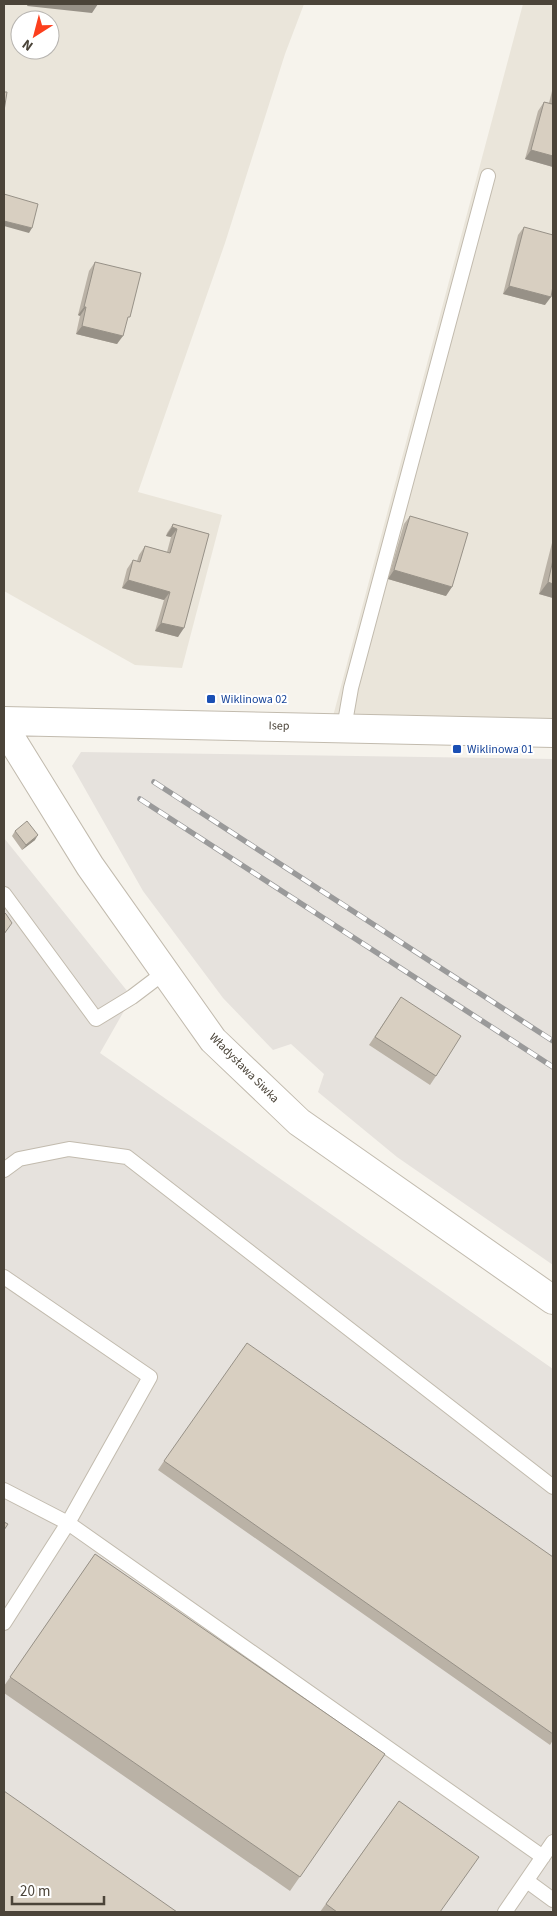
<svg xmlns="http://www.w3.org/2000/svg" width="557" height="1916" font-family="'Source Sans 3',sans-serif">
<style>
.residential{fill:#eae5da;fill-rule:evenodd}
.industrial{fill:#e6e2dd}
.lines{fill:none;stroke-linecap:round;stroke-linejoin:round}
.service-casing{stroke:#c2bbae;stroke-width:16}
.minor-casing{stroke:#c2bbae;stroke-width:30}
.service{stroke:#fff;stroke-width:14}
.minor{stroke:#fff;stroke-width:28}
.rail-casing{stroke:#9a9a9a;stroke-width:5.5}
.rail{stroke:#fff;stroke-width:4;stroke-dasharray:11;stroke-linecap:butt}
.wall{fill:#bab2a6}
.shaded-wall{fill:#979187}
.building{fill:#d8cfc1;stroke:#979187}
.transit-dot{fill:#1a4fb4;stroke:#fff;stroke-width:2}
.labels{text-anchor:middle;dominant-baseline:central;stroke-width:4;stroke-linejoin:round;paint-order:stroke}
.transit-label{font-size:12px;fill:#164399;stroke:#fff;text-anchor:start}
.street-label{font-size:12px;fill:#4b4439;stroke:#fff}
</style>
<rect width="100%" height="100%" fill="#f6f3ec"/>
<path class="residential" d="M4,4H304L285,54L225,243L138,492L222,515L182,668L135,665L4,591ZM20,20H50V50H20Z
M523,4H553V724L332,720Z"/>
<path class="industrial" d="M81,752L553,759V1265L397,1157L318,1092L324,1074L291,1044L273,1050L223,998L143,891L72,766Z
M4,838L132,997L100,1053L553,1369V1908L550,1912H4Z"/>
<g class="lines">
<defs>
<path id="service" d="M344,728L351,688L488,176
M4,894L96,1019L132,997L165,972
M4,1170L19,1159L69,1149L127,1157L553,1487
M4,1277L150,1377L68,1523L4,1490
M4,1623L68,1523L543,1857
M527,1881L553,1900
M505,1912L553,1842"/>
<path id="minor" d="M4,721L553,733
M4,727L90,866L213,1040L299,1122L553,1300"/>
</defs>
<use href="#service" class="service-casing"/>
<use href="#minor" class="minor-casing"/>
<use href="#service" class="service"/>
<use href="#minor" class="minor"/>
<defs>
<path id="rail" d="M154,782L553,1041
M140,799L553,1067"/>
</defs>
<use href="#rail" class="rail-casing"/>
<use href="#rail" class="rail"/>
</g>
<path class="wall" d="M553,87V167L525,159L538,111L544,102L549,103Z
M524,227L545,305L503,294L518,235Z
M95,262L126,323L117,344L76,334L80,316L78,315L89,271Z
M410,516L446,596L388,579L404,524Z
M173,524L209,534L178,637L155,631L164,600L122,588L127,569L133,560L137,561L139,555L145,546L167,552L171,537L166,536L167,533Z
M553,539V598L539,594Z
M15,831L35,840L22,850L12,836Z
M401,997L436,1076L430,1085L369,1045Z
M164,1461L553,1557V1740L550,1745L158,1470Z
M95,1554L385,1754L290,1891L4,1693V1686Z
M399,1801L440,1912H320Z"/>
<path class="shaded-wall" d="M28,4H98L92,13L27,6Z
M531,150L553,156V167L525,159Z
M4,221L32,228L29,233L4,226Z
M509,286L551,297L545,305L503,294Z
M84,307H86L80,316L78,315Z
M82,326L123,336L117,344L76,334Z
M172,527L177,529L171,537L166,536Z
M394,570L452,587L446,596L388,579Z
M128,580L170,592L164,600L122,588Z
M548,582L553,584V598L539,594Z
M161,623L184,628L178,637L155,631Z
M38,835L35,840L22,850L26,845Z"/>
<path class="building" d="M4,92H7L4,111Z
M553,101V156L531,150L544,102L552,104Z
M4,194L38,204L32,228L4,221Z
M524,227L553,235V286L551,297L509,286Z
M95,262L141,273L130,317H128L123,336L82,326L86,307H84Z
M410,516L468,533L452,587L394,570Z
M173,524L209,534L184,628L161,623L170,592L128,580L133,560L140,562L145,546L170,553L177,529L172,527Z
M553,560V584L548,582Z
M27,821L38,835L26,845L15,831Z
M4,912L6,914L12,923L4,934Z
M401,997L461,1036L436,1076L375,1037Z
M247,1343L553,1557V1734L164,1461Z
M4,1522L8,1524L4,1530Z
M95,1554L385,1754L300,1877L10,1677Z
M4,1791L177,1912H4Z
M399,1801L479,1857L440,1912H337L326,1904Z"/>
<g class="transit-dot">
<rect x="206" y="694" width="10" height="10" rx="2.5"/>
<rect x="452" y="744" width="10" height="10" rx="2.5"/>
</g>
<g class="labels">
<g class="transit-label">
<text x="221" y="699">Wiklinowa 02</text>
<text x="467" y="749">Wiklinowa 01</text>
</g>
<g class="street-label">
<text transform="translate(279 726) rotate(1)">Isep</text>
<text transform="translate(244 1068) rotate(45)">Władysława Siwka</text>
</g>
</g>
<rect width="557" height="1916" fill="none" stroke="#4b4439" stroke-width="10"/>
<g transform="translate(35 35) rotate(216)"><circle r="24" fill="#ffffff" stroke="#b7b4b0"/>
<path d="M0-4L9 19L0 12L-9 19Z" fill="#fc3f1d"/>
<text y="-8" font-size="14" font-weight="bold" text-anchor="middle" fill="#4b4439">N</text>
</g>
<path d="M12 1896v8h92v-8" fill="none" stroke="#4b4439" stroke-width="2.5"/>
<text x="20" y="1896" font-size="15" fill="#4b4439" stroke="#ffffff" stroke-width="4" paint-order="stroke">20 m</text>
</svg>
